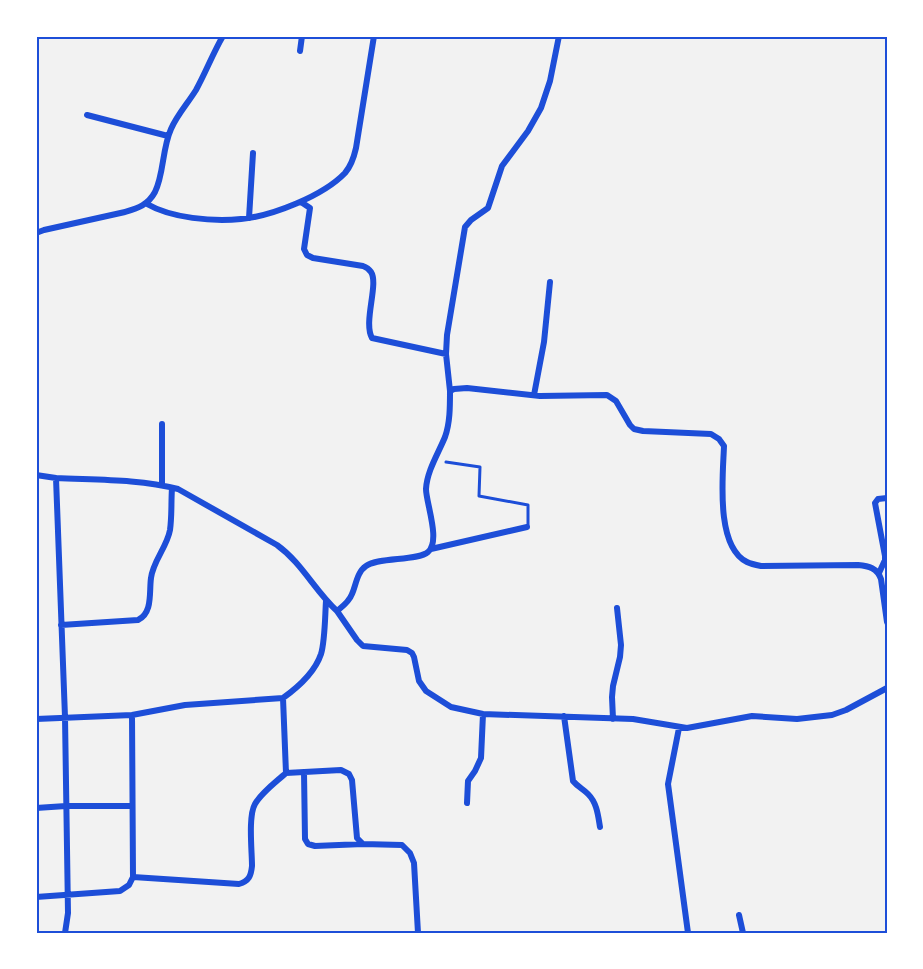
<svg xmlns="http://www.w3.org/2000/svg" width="923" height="969" font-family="Commissioner,sans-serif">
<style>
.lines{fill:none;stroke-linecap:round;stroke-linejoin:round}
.service{stroke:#1d4ed8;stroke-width:3}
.minor{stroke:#1d4ed8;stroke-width:6}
.neatline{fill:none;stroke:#1d4ed8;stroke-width:2}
</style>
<rect width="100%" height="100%" fill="#f2f2f2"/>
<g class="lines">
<path class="service" d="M446,462L480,467L479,496L528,505V526"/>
<path class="minor" d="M300,51L302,36
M87,115L168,136
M301,202L310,208L304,249L307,255L313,258L363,266C366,267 369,269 371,272C379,284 363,322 372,338L446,354
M147,204C171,218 213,222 241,219C272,216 323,196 345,173C351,166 354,157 356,148L374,36
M249,218L253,153
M36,233L44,230L125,212C138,208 148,205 155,192C164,174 162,149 171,129C177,115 188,103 196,90C206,72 213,53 223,36
M450,391L446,354L447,335L465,227L471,220L488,208L502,166L528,131L541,108L550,81L559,36
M534,395L544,342L550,282
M36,475L56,478L65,717L68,913L65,933
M56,478C97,480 139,479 178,489L277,545C302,563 315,591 337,611C343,606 349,602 352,594C356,585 357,572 366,566C378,557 418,561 428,552C441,541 426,503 426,489C427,471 438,454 445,437C450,423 450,407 450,391L454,389L467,388L540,396L607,395L616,401L630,425L634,429L643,431L711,434L719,439L724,446C723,475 715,546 747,562C751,564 756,565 761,566L858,565C869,566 877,568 881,579L887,622
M162,485V424
M431,549L527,527
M879,573L885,560V556L875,503L878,499L887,498
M337,611L357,640L363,646L407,650L412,653L414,657L419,681L426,691L451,707L483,714L633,719L687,728L752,716L797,719L832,715L846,710L887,688
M61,625L138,620C153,613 149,592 151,578C153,561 167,547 170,530C172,516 171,502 172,488
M283,698L286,773
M564,716L573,781C578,787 583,789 588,794C597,803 598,815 600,827
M36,719L132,715L185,705L283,698C297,688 315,672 321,654C325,641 325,616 326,601
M613,719L612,697L613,686L620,657L621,645L617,608
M679,728L668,784L688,933
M304,772L305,839L308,844L315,846L363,844
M467,803L468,781L475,771L481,758L483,714
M36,808L66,806H132
M133,877L239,884C249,881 251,876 252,866C252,851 248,816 255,804C262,792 276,782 286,773L341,770L349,774L352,780L357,838L363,844L402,845L410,853L414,863L418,933
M36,897L120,891L129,885L133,877L132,715
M739,915L743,933"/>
</g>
<rect width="923" height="969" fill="none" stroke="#ffffff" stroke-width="75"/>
<rect x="38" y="38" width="848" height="894" class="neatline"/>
</svg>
